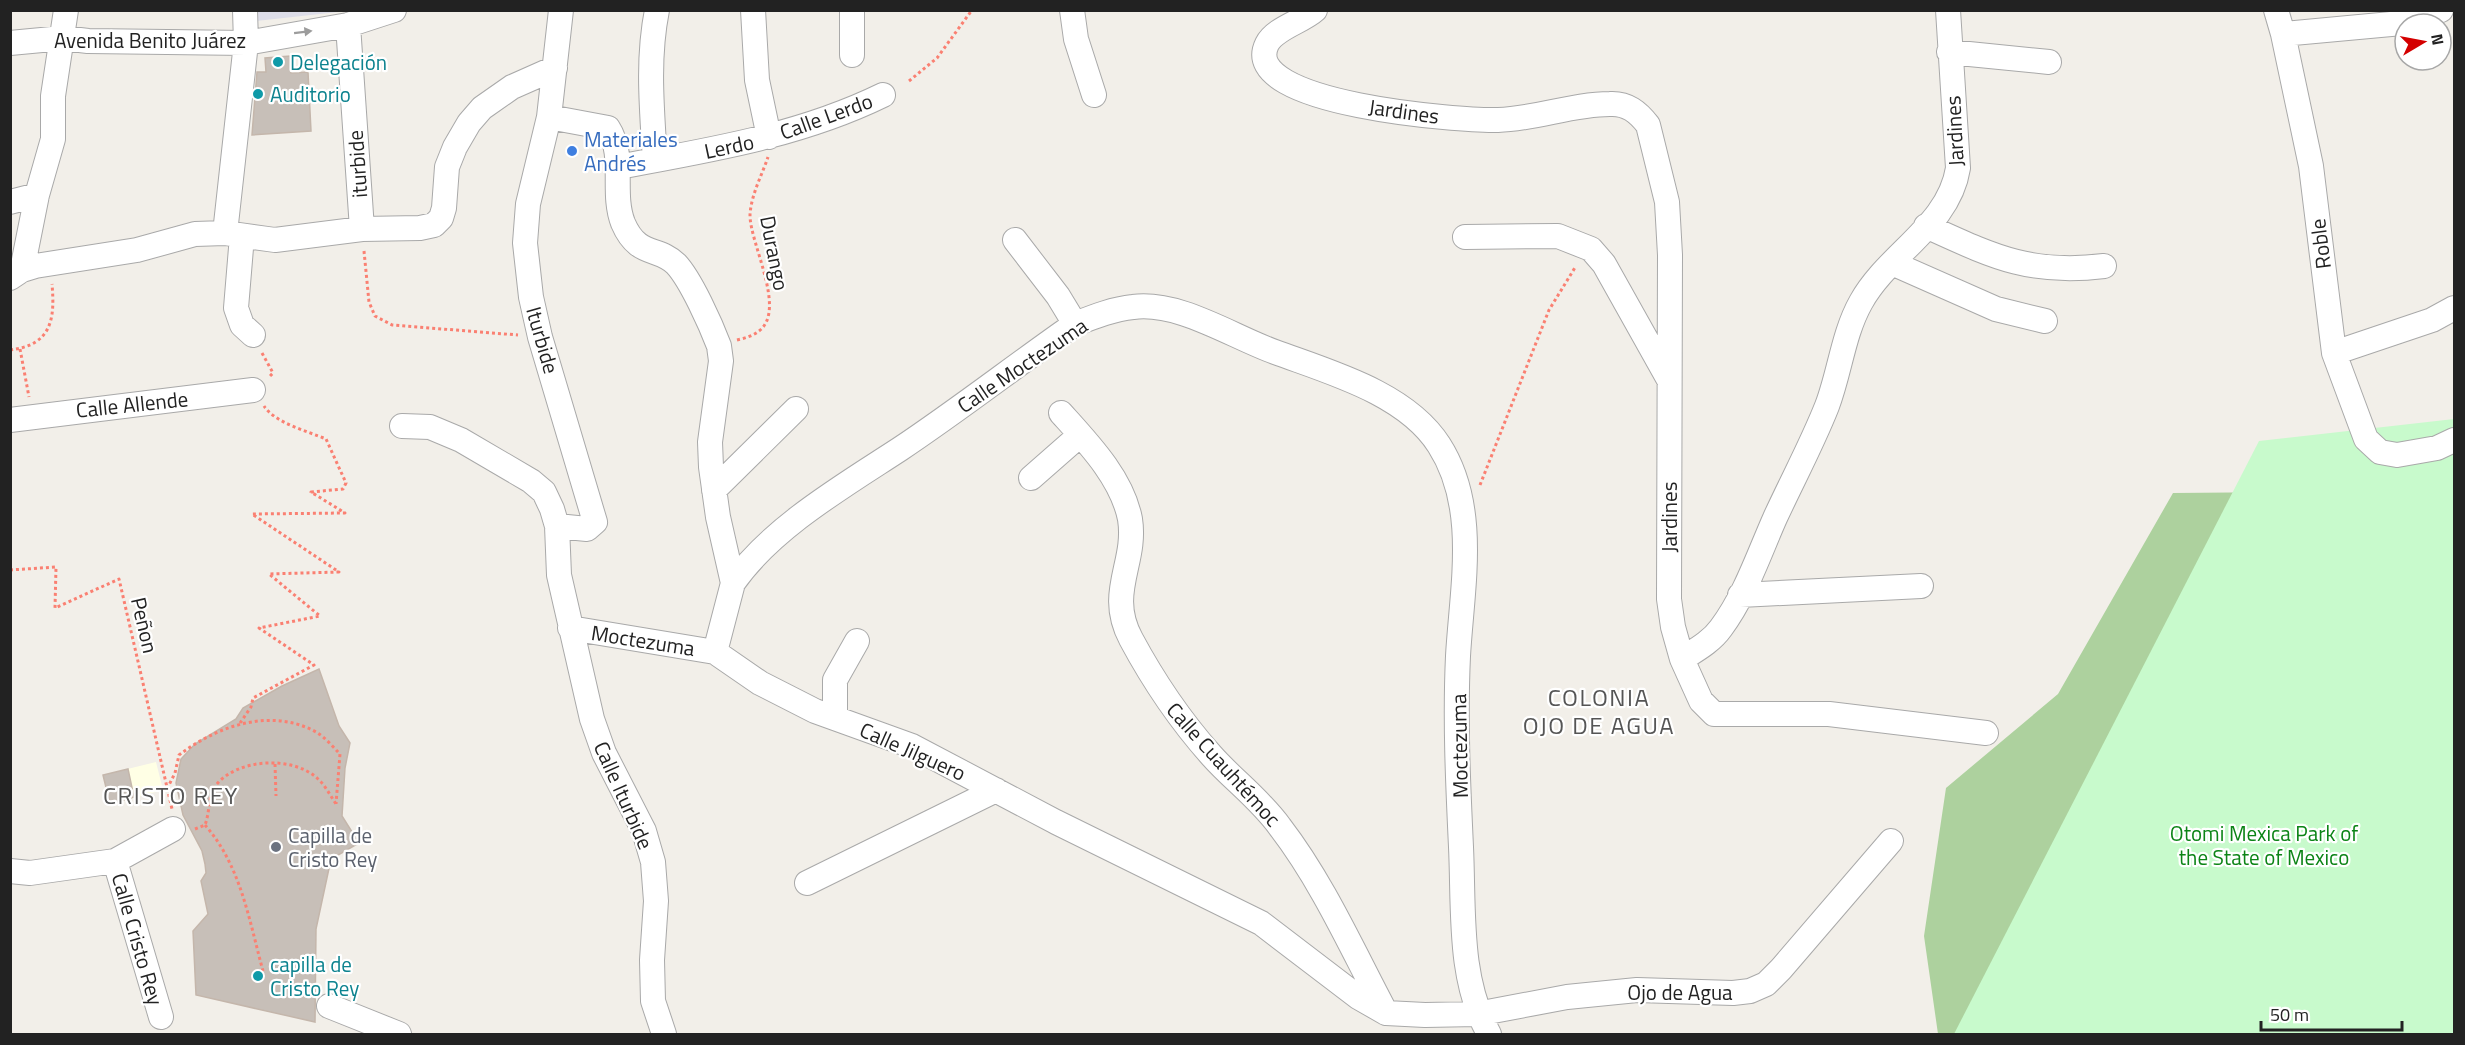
<svg xmlns="http://www.w3.org/2000/svg" width="2465" height="1045" font-family="'Titillium Web',sans-serif">
<style>
.education{fill:#ffffe5}
.forest{fill:#add19e}
.park{fill:#c8facc}
.plaza{fill:#dddde8}
.building{fill:#c7bfb8;stroke:#c4b6ab;stroke-width:1.5}
.lines{fill:none;stroke-linecap:round;stroke-linejoin:round}
.minor-casing{stroke:#a9a9a9;stroke-width:26}
.path{stroke:#fa8072;stroke-width:3;stroke-dasharray:3 3;stroke-linecap:butt}
.minor{stroke:#fff;stroke-width:24}
.oneway{fill:#9c9c9c}
.culture-dot{fill:#0f9aa8;stroke:#fff;stroke-width:2}
.shop-dot{fill:#3f7fe0;stroke:#fff;stroke-width:2}
.worship-dot{fill:#6b7280;stroke:#fff;stroke-width:2}
.labels{text-anchor:middle;dominant-baseline:central;stroke-width:4.5;stroke-linejoin:round;paint-order:stroke}
.street-label{font-size:21px;fill:#222;stroke:#fff}
.culture-label{font-size:21px;fill:#0d838f;stroke:#fff;text-anchor:start}
.shop-label{font-size:21px;fill:#366cbe;stroke:#fff;text-anchor:start}
.park-label{font-size:21px;fill:#0c8416;stroke:#fff}
.worship-label{font-size:21px;fill:#5b616d;stroke:#fff;text-anchor:start}
.quarter-label{font-size:24px;letter-spacing:1.5px;fill:#555;stroke:#fff}
</style>
<rect width="100%" height="100%" fill="#f2efe9"/>
<path class="education" d="M156,762L163,790L110,804L103,775Z"/>
<path class="forest" d="M2393,491L2454,1034H1938L1924,936L1946,788L2058,694L2173,493Z"/>
<path class="park" d="M2454,419V1034H1954L2259,441Z"/>
<path class="plaza" d="M247,11H347L247,22Z"/>
<path class="building" d="M290,56L291,73L308,72L311,131L252,135L257,72H266L265,58Z
M319,669L339,726L350,743L345,768L342,816L359,843L331,859L316,929L315,1022L196,995L193,931L208,914L201,881L206,873L205,864L202,851L183,815L176,783L181,759L195,744L236,719L243,708L282,686Z
M128,769L134,797L110,804L103,775Z"/>
<g class="lines">
<defs>
<path id="minor" d="M753,10L757,80L769,137
M1072,10L1076,39L1094,95
M1315,10C1302,22 1275,28 1267,44C1237,105 1465,121 1498,120C1536,119 1572,104 1610,104C1627,103 1638,112 1648,125L1667,202L1670,255L1669,599L1673,627L1682,659C1696,650 1711,642 1721,628C1745,596 1759,554 1775,518C1792,481 1812,444 1827,406C1840,372 1843,334 1861,302C1888,253 1949,226 1958,168L1948,10
M2276,10L2283,34L2311,166L2334,353L2366,439L2380,452L2397,455L2437,448L2454,440
M348,25L362,229
M2283,34L2402,23L2441,10
M10,43L63,38L88,41L246,43L348,25L394,10
M1949,52L2049,62
M852,55V10
M549,117L608,128C626,156 611,192 623,223C638,258 658,246 676,264C691,280 711,325 719,346L721,361L710,442L711,467L718,517L733,583L715,652
M655,160C652,110 647,60 657,10
M618,167C709,150 799,136 883,95
M10,202L37,195
M1926,226C1992,256 2029,275 2104,266
M225,233L246,43L245,10
M242,236L236,308L242,325L253,335
M1465,237L1558,236L1591,249L1604,264L1669,380
M1015,240L1058,296L1075,324
M1892,263L1996,309L2045,321
M22,270L37,195L53,139V96L66,10
M10,278L22,270L35,266L137,250L195,234L225,233L275,240L362,229L420,228L434,225L441,218L444,208L447,167L455,147L469,123L482,108L512,87L555,68
M2334,353L2432,320L2454,308
M1061,413C1088,443 1122,478 1130,519C1137,564 1106,592 1131,639C1153,680 1179,719 1211,755C1233,780 1260,799 1280,827C1323,883 1353,951 1386,1013
M10,420L253,390
M402,426L430,427L461,440L531,481L544,492L552,509L557,526L559,575L592,719L604,753L644,831L653,862L656,901L652,960L653,1001L664,1034
M1031,478L1080,435
M714,490L796,409
M557,526L587,529L595,522L540,337L531,297L525,243L528,204L549,117L561,10
M733,583C771,528 845,485 900,449C960,409 1016,365 1075,324C1093,317 1113,309 1133,307C1179,301 1231,336 1275,352C1329,372 1406,393 1439,445C1479,507 1462,586 1458,656C1455,720 1458,784 1461,847C1464,910 1458,978 1489,1034
M1740,595L1921,586
M570,628L715,652L760,683L815,711L912,746L1056,822L1261,923L1358,997L1386,1013L1425,1015L1477,1014L1567,997L1637,990L1733,993L1750,991L1766,984L1781,969L1891,841
M1682,659L1701,701L1714,714H1829L1986,733
M835,718V680L857,641
M115,861L161,1017
M10,871L30,873L115,861L173,829
M807,883L996,790
M329,1006L399,1034"/>
</defs>
<use href="#minor" class="minor-casing"/>
<path class="path" d="M909,81L937,58L972,10
M364,251L369,302L375,316L392,325L518,335
M737,340C745,338 753,336 759,331C787,310 750,244 750,215C751,195 762,175 768,157
M20,349L29,397
M10,350C52,345 55,319 52,284
M262,353L273,373L269,377
M1480,485L1549,310L1576,266
M10,570L56,567L55,608L119,579L172,809
M240,723L251,707L253,698L314,665L259,628L320,616L269,574L339,572L252,514L345,513L311,492L343,489L346,483L326,439C307,431 275,423 264,406
M275,764L276,796
M167,789L175,773L179,755C217,726 271,707 316,732C325,737 333,747 340,754L336,804
M205,825C241,866 249,920 263,971
M195,829L205,825C210,812 208,796 216,785C237,759 291,755 317,778C325,785 330,795 336,804"/>
<use href="#minor" class="minor"/>
</g>
<defs><path id="oneway-solid" d="M-6-.8H1V-3.2L6.5 0L1 3.2V.8H-6Z" transform="scale(1.5)"/></defs>
<use class="oneway" href="#oneway-solid" transform="translate(303 32) rotate(-7)"/>
<g class="culture-dot">
<circle cx="278" cy="62" r="6"/>
<circle cx="258" cy="94" r="6"/>
<circle cx="258" cy="976" r="6"/>
</g>
<circle class="shop-dot" cx="572" cy="151" r="6"/>
<circle class="worship-dot" cx="276" cy="847" r="6"/>
<g class="labels">
<g class="street-label">
<text x="150" y="40">Avenida Benito Juárez</text>
<text transform="translate(1404 111) rotate(8)">Jardines</text>
<text transform="translate(826 116) rotate(-20)">Calle Lerdo</text>
<text transform="translate(1954 131) rotate(-93)">Jardines</text>
<text transform="translate(729 146) rotate(-12)">Lerdo</text>
<text transform="translate(357 164) rotate(-94)">iturbide</text>
<text transform="translate(2320 244) rotate(-97)">Roble</text>
<text transform="translate(775 253) rotate(79)">Durango</text>
<text transform="translate(543 340) rotate(74)">Iturbide</text>
<text transform="translate(1022 365) rotate(-34)">Calle Moctezuma</text>
<text transform="translate(132 404) rotate(-6)">Calle Allende</text>
<text transform="translate(1669 517) rotate(-90)">Jardines</text>
<text transform="translate(145 625) rotate(77)">Peñon</text>
<text transform="translate(643 640) rotate(9)">Moctezuma</text>
<text transform="translate(1459 746) rotate(-91)">Moctezuma</text>
<text transform="translate(913 751) rotate(24)">Calle Jilguero</text>
<text transform="translate(1224 764) rotate(48)">Calle Cuauhtémoc</text>
<text transform="translate(624 795) rotate(66)">Calle Iturbide</text>
<text transform="translate(138 939) rotate(74)">Calle Cristo Rey</text>
<text x="1680" y="992">Ojo de Agua</text>
</g>
<g class="culture-label">
<text x="290" y="62">Delegación</text>
<text x="270" y="94">Auditorio</text>
<text x="270" y="964">capilla de<tspan x="270" dy="24">Cristo Rey</tspan></text>
</g>
<g class="shop-label">
<text x="584" y="139">Materiales<tspan x="584" dy="24">Andrés</tspan></text>
</g>
<g class="park-label">
<text x="2264" y="833">Otomi Mexica Park of<tspan x="2264" dy="24">the State of Mexico</tspan></text>
</g>
<g class="worship-label">
<text x="288" y="835">Capilla de<tspan x="288" dy="24">Cristo Rey</tspan></text>
</g>
<g class="quarter-label">
<text x="1599" y="697">COLONIA<tspan x="1599" dy="28">OJO DE AGUA</tspan></text>
<text x="171" y="795">CRISTO REY</text>
</g>
</g>
<rect width="2465" height="1045" fill="none" stroke="#222222" stroke-width="24"/>
<g transform="translate(2423 42) rotate(80)"><circle r="28" fill="#ffffff" stroke="#a7a7a7" stroke-width="1.5"/>
<path d="M0-4.5L10 22L0 15L-10 22Z" fill="#d40000"/>
<text y="-9" font-size="16" font-weight="bold" text-anchor="middle" fill="#222222">N</text>
</g>
<path d="M2261 1021v9h141v-9" fill="none" stroke="#222222" stroke-width="3"/>
<text x="2270" y="1021" font-size="18" fill="#222222" stroke="#ffffff" stroke-width="4.5" paint-order="stroke">50 m</text>
</svg>
